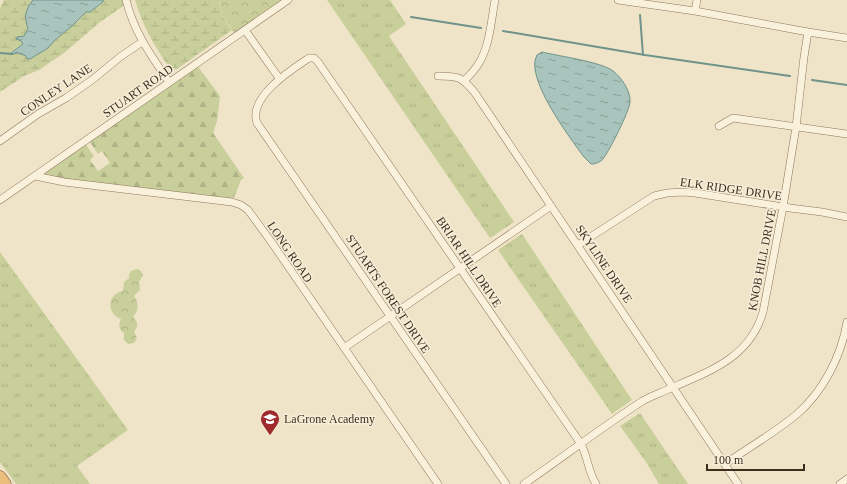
<svg xmlns="http://www.w3.org/2000/svg" width="847" height="484" font-family="Georgia,serif">
<style>
.grass{fill:url(#grass-tufts)}
.forest{fill:url(#forest-firs)}
.wetland{fill:url(#wetland-marsh)}
.park{fill:url(#park-crowns)}
.water{fill:url(#water-ripples);stroke:#6f938a}
.lines{fill:none;stroke-linecap:round;stroke-linejoin:round}
.stream{stroke:#6f938a;stroke-width:2}
.minor-casing{stroke:#8d765c;stroke-width:8}
.trunk-casing{stroke:#5b4430;stroke-width:13}
.minor{stroke:#faf1dc;stroke-width:7}
.trunk{stroke:#eabe7c;stroke-width:12}
.labels{text-anchor:middle;dominant-baseline:central;stroke-width:3;stroke-linejoin:round;paint-order:stroke}
.street-label{font-size:12px;fill:#3d2e20;stroke:#f7eed8}
.poi-label{font-size:12px;fill:#3d2e20;stroke:#f7eed8;text-anchor:start}
</style>
<defs>
<pattern id="grass-tufts" width="24" height="20" patternUnits="userSpaceOnUse"><rect width="24" height="20" fill="#c9cf9b"/><path d="M3 7l-1-3M5 7V3M7 7l1-3M15 17l-1-3M17 17v-4M19 17l1-3" fill="none" stroke="#aeb285"/></pattern>
<pattern id="forest-firs" width="22" height="20" patternUnits="userSpaceOnUse"><rect width="22" height="20" fill="#c9cf9b"/><path d="M5 1l3.5 6h-7zM16 11l3.5 6h-7z" fill="#aeb285"/></pattern>
<pattern id="wetland-marsh" width="20" height="14" patternUnits="userSpaceOnUse"><rect width="20" height="14" fill="#c9cf9b"/><path d="M1 5h8M5 5V1M11 12h8M15 12V8" fill="none" stroke="#aeb285"/></pattern>
<pattern id="park-crowns" width="20" height="18" patternUnits="userSpaceOnUse"><rect width="20" height="18" fill="#c9cf9b"/><path d="M2 6a3 3 0 1 1 6 0M12 15a3 3 0 1 1 6 0" fill="none" stroke="#aeb285"/></pattern>
<pattern id="water-ripples" width="26" height="14" patternUnits="userSpaceOnUse"><rect width="26" height="14" fill="#a9c4bc"/><path d="M2 4q2-2 4 0t4 0M15 11q2-2 4 0t4 0" fill="none" stroke="#8ba098"/></pattern>
</defs>
<rect width="100%" height="100%" fill="#f0e4c8"/>
<path class="grass" d="M327,0H390L406,24L389,36L514,222L490,238Z
M522,234L632,400L612,414L498,250Z
M0,252L128,430L77,466L90,484H16L0,462Z
M640,413L688,484H659L646,462L620,426Z"/>
<path class="forest" d="M196,64L220,96L217,121L213,133L244,178L241,180L232,202L35,176L84,142L94,156L90,160L98,171L110,163L102,151L98,154L88,139Z"/>
<path class="wetland" d="M4,0H33C25,9 24,18 28,29L25,36L16,40L21,41L23,44L11,52L13,54C20,53 24,55 30,59L48,48L55,40L79,20L86,12H90L103,3V0H132L100,22L64,53L39,70L24,76L0,92V8Z
M135,0H219C221,14 224,19 232,30L177,69L169,67C154,45 143,27 135,0Z"/>
<path class="park" d="M219,0H288L236,36L222,14Z
M137,269L140,270L143,275L139,282L140,290L134,296C139,303 139,310 133,317C138,321 139,326 134,332L137,338L134,343L128,344L124,340V333C119,330 118,325 121,319C106,313 107,294 123,291L124,282L129,278V274L131,271Z"/>
<path class="water" d="M33,0H103V2L90,12H86L72,26L55,40L48,48L30,59H27L26,56L18,53L11,54V53L23,44L21,41L16,39L17,37L24,36L28,29C24,16 25,10 33,0Z
M542,52C558,56 602,62 613,71C621,77 631,91 630,102C630,110 608,154 602,160C598,163 595,164 591,164L584,157C570,138 524,77 537,55Z"/>
<g class="lines">
<path class="stream" d="M640,15L643,55
M411,17L481,28
M503,31L645,55L790,76
M0,53L12,54
M812,80L847,85"/>
<defs>
<path id="minor" d="M126,0C135,34 150,54 169,82
M618,0L695,11L808,32L847,38
M695,11L697,0
M245,30L279,78
M438,76C459,76 462,77 475,93L738,484
M465,80C470,75 475,70 479,63C490,45 491,21 495,0
M719,126L733,118L847,134
M0,141L38,114L66,98L92,80L120,57L142,42
M35,176L64,182L232,202L241,205L248,210L270,240L438,484
M0,200L288,0
M578,245L654,196L667,193L683,192L695,193L790,208L822,212L847,217
M344,348L551,206
M725,464C748,448 774,433 796,415C823,392 841,357 847,322
M506,484L257,123C248,97 291,70 309,58H314L318,62L581,444C588,457 588,472 596,484
M524,484C563,457 601,428 641,402C650,396 661,393 671,388C711,371 750,357 763,312L783,207L796,127L804,57L808,32
M840,484L847,479"/>
<path id="trunk" d="M0,477L5,484"/>
</defs>
<use href="#minor" class="minor-casing"/>
<use href="#trunk" class="trunk-casing"/>
<use href="#minor" class="minor"/>
<use href="#trunk" class="trunk"/>
</g>
<defs>
<symbol id="school-pin" viewBox="-11 -11 22 30"><path d="M0 17L-7.5 6A9.5 9.5 0 1 1 7.5 6Z" fill="#9e2a2b" stroke="#f7eed8"/><path d="M0-5L7-2L0 1L-7-2ZM-4 1L0 2.5L4 1V4Q0 6-4 4Z" fill="#fff"/></symbol>
</defs>
<g fill-rule="evenodd">
<use href="#school-pin" x="259" y="408" width="22" height="30"/>
</g>
<g class="labels">
<g class="street-label">
<text transform="translate(56 90) rotate(-34)">CONLEY LANE</text>
<text transform="translate(138 91) rotate(-35)">STUART ROAD</text>
<text transform="translate(731 189) rotate(8)">ELK RIDGE DRIVE</text>
<text transform="translate(290 252) rotate(56)">LONG ROAD</text>
<text transform="translate(762 260) rotate(-79)">KNOB HILL DRIVE</text>
<text transform="translate(469 262) rotate(56)">BRIAR HILL DRIVE</text>
<text transform="translate(604 264) rotate(56)">SKYLINE DRIVE</text>
<text transform="translate(388 294) rotate(56)">STUARTS FOREST DRIVE</text>
</g>
<g class="poi-label">
<text x="284" y="419">LaGrone Academy</text>
</g>
</g>
<path d="M707 464v6h97v-6" fill="none" stroke="#3d2e20" stroke-width="2"/>
<text x="713" y="464" font-size="12" fill="#3d2e20" stroke="#f7eed8" stroke-width="3" paint-order="stroke">100 m</text>
</svg>
